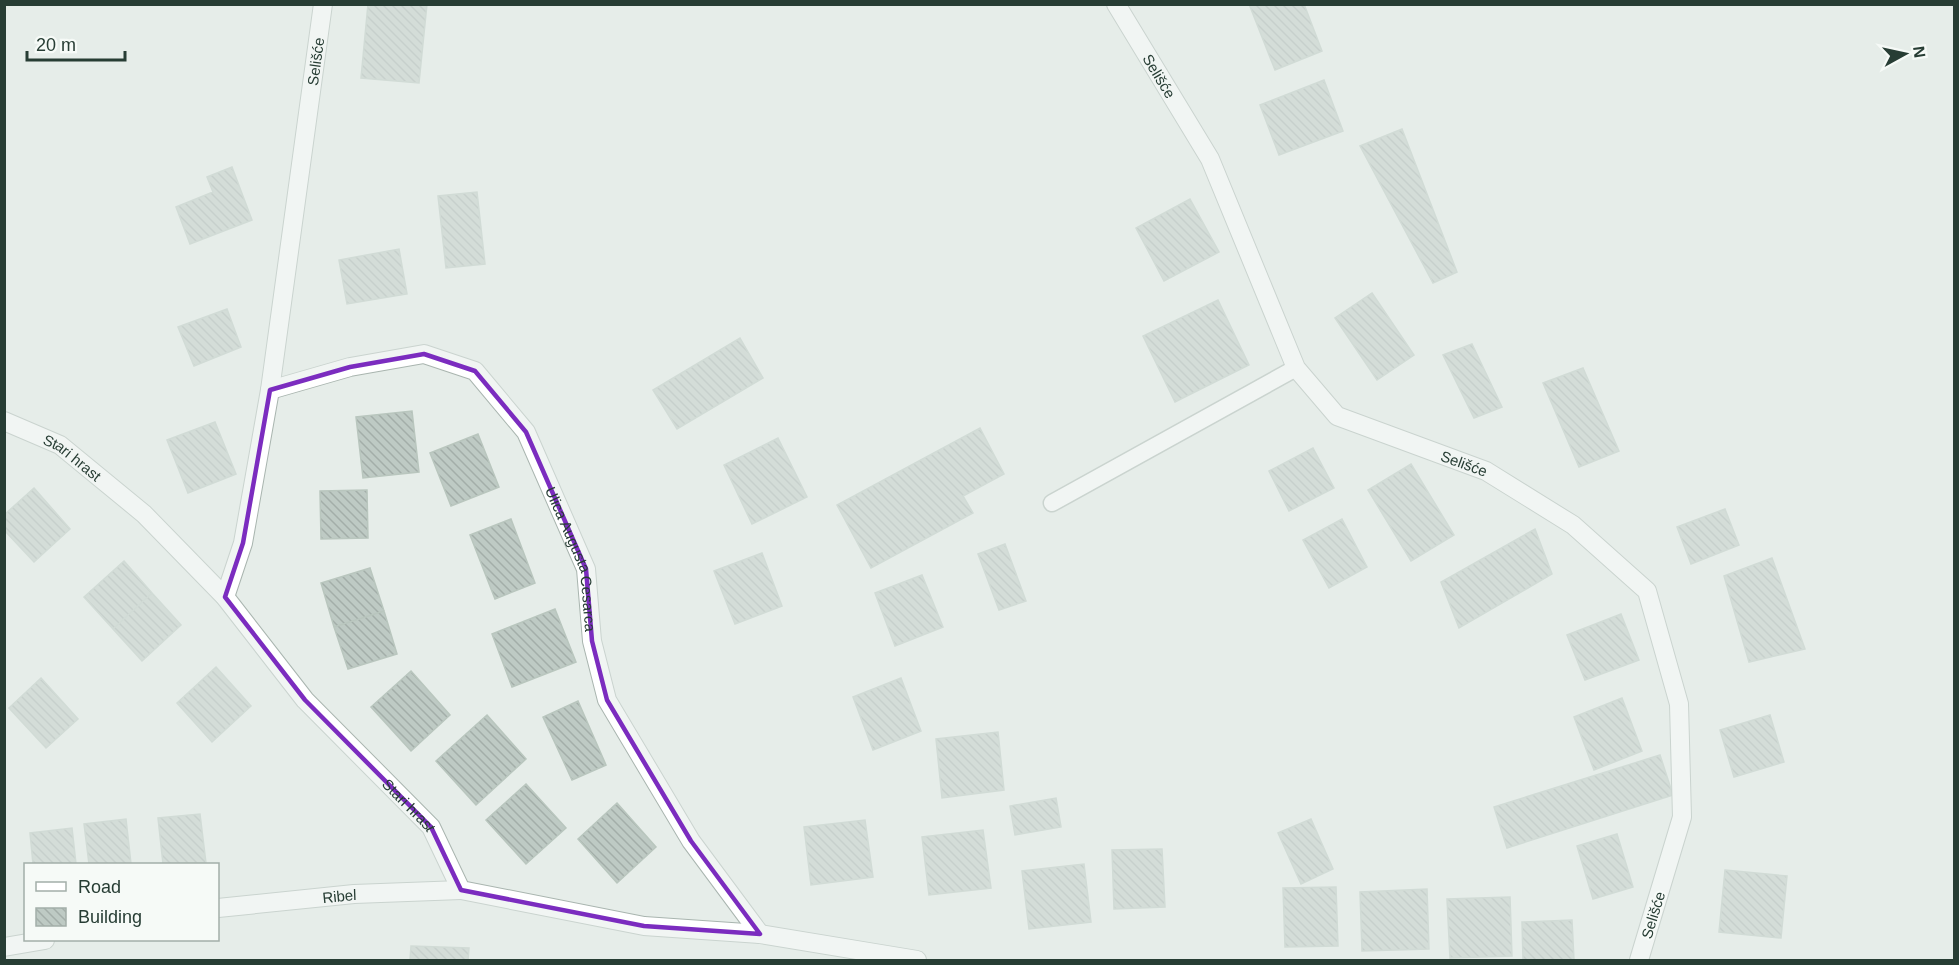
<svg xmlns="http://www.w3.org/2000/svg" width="1959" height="965" font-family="Arial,sans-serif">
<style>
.building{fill:url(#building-back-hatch);stroke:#b9c6be;stroke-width:1.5}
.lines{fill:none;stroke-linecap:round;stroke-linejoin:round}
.service-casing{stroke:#a9b5af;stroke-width:19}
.minor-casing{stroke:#a9b5af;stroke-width:20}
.service{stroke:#fff;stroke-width:16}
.minor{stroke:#fff;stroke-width:18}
.marked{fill:none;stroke:#7b2cbf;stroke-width:4.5;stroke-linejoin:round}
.labels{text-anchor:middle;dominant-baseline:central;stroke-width:4.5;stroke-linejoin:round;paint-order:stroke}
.street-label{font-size:15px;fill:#273d34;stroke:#f6faf7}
</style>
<defs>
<pattern id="building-back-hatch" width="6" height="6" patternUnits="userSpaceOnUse" patternTransform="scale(1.5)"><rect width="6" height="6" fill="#becac4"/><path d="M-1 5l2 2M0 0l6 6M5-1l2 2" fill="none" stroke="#a3aea9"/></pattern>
</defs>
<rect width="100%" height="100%" fill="#e6ede9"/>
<path class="building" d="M368,4H427L419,83L361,78Z
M1249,4H1304L1322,51L1275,70Z
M1324,80L1343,131L1279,155L1260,105Z
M1402,129L1457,272L1433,283L1360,146Z
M232,167L252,220L190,244L176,207L213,192L207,177Z
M477,192L485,264L446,268L438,196Z
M1190,199L1219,252L1164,281L1136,228Z
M399,249L407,294L347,304L339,260Z
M1372,293L1414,355L1377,380L1335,318Z
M1218,300L1249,365L1175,402L1143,336Z
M227,309L241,347L194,366L178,327Z
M740,338L763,378L677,429L653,390Z
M1472,344L1502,407L1474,418L1443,355Z
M1583,368L1619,451L1579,467L1543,383Z
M412,411L419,472L363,478L356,417Z
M215,422L236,474L188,493L167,440Z
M980,428L1004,474L963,496L973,513L871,568L837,505Z
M478,434L499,487L451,506L430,453Z
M778,438L807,497L752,524L724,465Z
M1313,448L1334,488L1289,511L1269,471Z
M1411,464L1454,535L1411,561L1368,490Z
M34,488L70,529L34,562L4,530V515Z
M367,490L368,538L321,539L320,491Z
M1725,509L1739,545L1691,564L1677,527Z
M511,519L535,583L495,599L470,535Z
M1342,519L1367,567L1329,588L1303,540Z
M1535,529L1552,574L1459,628L1441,582Z
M1005,544L1026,601L999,610L978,554Z
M762,553L782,606L735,624L714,571Z
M1772,558L1805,649L1749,662L1724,576Z
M124,561L152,593L113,629L84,597Z
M370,568L384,611L334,627L321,583Z
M922,575L943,627L895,646L875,593Z
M152,593L181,625L142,661L113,629Z
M555,609L576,662L512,687L492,634Z
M384,611L397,654L348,669L334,627Z
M1621,614L1639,660L1585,680L1567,635Z
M216,667L251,706L212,742L177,703Z
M411,671L450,715L411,751L371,707Z
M41,678L78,719L46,748L9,708Z
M901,678L921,731L873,750L853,697Z
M1622,698L1642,751L1594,770L1574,717Z
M578,701L606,765L572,780L543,717Z
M487,715L526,759L476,805L436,761Z
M1770,715L1784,762L1734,777L1720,730Z
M998,732L1004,790L942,798L936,739Z
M1660,755L1673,795L1507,848L1494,807Z
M526,784L566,828L526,864L486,820Z
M1056,798L1061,827L1015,835L1010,806Z
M617,803L656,847L617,883L578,839Z
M200,814L206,863L163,864L158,818Z
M126,819L131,864H89L84,824Z
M1311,819L1333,869L1301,884L1278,833Z
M865,820L873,877L811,885L804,827Z
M72,828L76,864H33L30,833Z
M983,830L991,888L929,895L922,837Z
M1617,834L1633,887L1593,899L1577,846Z
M1162,849L1165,907L1114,909L1112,850Z
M1084,864L1091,922L1029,929L1022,871Z
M1725,870L1787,876L1781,938L1719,932Z
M1336,887L1338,946L1285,947L1283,888Z
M1427,889L1429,949L1362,951L1360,892Z
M1510,897L1512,956L1450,958L1447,899Z
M1572,920L1574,960H1523L1522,922Z
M411,946L469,948L468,960H410Z"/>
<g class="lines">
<defs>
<path id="service" d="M1052,503L1296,368"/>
<g id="minor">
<path id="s1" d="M1116,4L1210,159L1296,368L1337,416L1486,471L1573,525L1647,591L1679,704L1682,817L1639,960"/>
<path id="s2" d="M270,390L350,367L424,354L475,371L526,432L586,569L592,641L607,700L691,841L760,934"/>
<path id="s3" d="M4,421L60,445L144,514L225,597L305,700L431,827L461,890L644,926L760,934L917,960"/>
<path id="s4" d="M225,597L243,543L270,390L323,4"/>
<path id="s5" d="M218,908L354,894L461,890"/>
<path d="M4,947L45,940"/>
</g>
</defs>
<use href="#service" class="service-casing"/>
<use href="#minor" class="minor-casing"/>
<use href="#service" class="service"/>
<use href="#minor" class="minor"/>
</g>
<path d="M0 0H1959V965H0ZM424,354L475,371L526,432L586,569L592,641L607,700L691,841L760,934L644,926L461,890L431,827L305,700L225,597L243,543L270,390L350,367Z" fill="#e6ede9" fill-opacity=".55" fill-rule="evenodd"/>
<path class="marked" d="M424,354L475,371L526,432L586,569L592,641L607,700L691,841L760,934L644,926L461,890L431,827L305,700L225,597L243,543L270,390L350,367Z"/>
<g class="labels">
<g class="street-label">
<text stroke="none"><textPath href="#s4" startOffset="544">Selišće</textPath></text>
<text stroke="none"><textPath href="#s1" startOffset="84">Selišće</textPath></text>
<text stroke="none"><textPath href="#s3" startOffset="78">Stari hrast</textPath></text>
<text stroke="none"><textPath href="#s1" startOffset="606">Selišće</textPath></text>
<text stroke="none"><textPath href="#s2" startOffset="428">Ulica Augusta Cesarca</textPath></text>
<text stroke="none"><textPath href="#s3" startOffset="564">Stari hrast</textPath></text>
<text stroke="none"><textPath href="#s5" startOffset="122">Ribel</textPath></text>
<text transform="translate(1653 915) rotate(-73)">Selišće</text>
</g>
</g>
<rect width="1959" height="965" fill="none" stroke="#273d34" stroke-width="12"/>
<rect x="24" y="863" width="195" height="78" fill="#f6faf7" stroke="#a3aea9" stroke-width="1.5"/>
<rect x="36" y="882" width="30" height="9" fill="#ffffff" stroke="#a3aea9" stroke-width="1.5"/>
<text x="78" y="893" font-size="18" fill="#273d34">Road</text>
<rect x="36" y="908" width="30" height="18" fill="url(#building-back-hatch)" stroke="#a3aea9" stroke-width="1.5"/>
<text x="78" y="923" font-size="18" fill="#273d34">Building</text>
<g transform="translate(1905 54) rotate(82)" stroke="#f6faf7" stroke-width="4.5" paint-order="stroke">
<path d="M0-4.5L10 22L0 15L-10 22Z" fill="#273d34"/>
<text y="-9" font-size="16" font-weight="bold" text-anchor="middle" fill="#273d34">N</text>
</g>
<path d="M27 51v9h98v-9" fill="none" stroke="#273d34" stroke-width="3"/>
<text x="36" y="51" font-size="18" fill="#273d34" stroke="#f6faf7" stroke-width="4.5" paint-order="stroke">20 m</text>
</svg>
